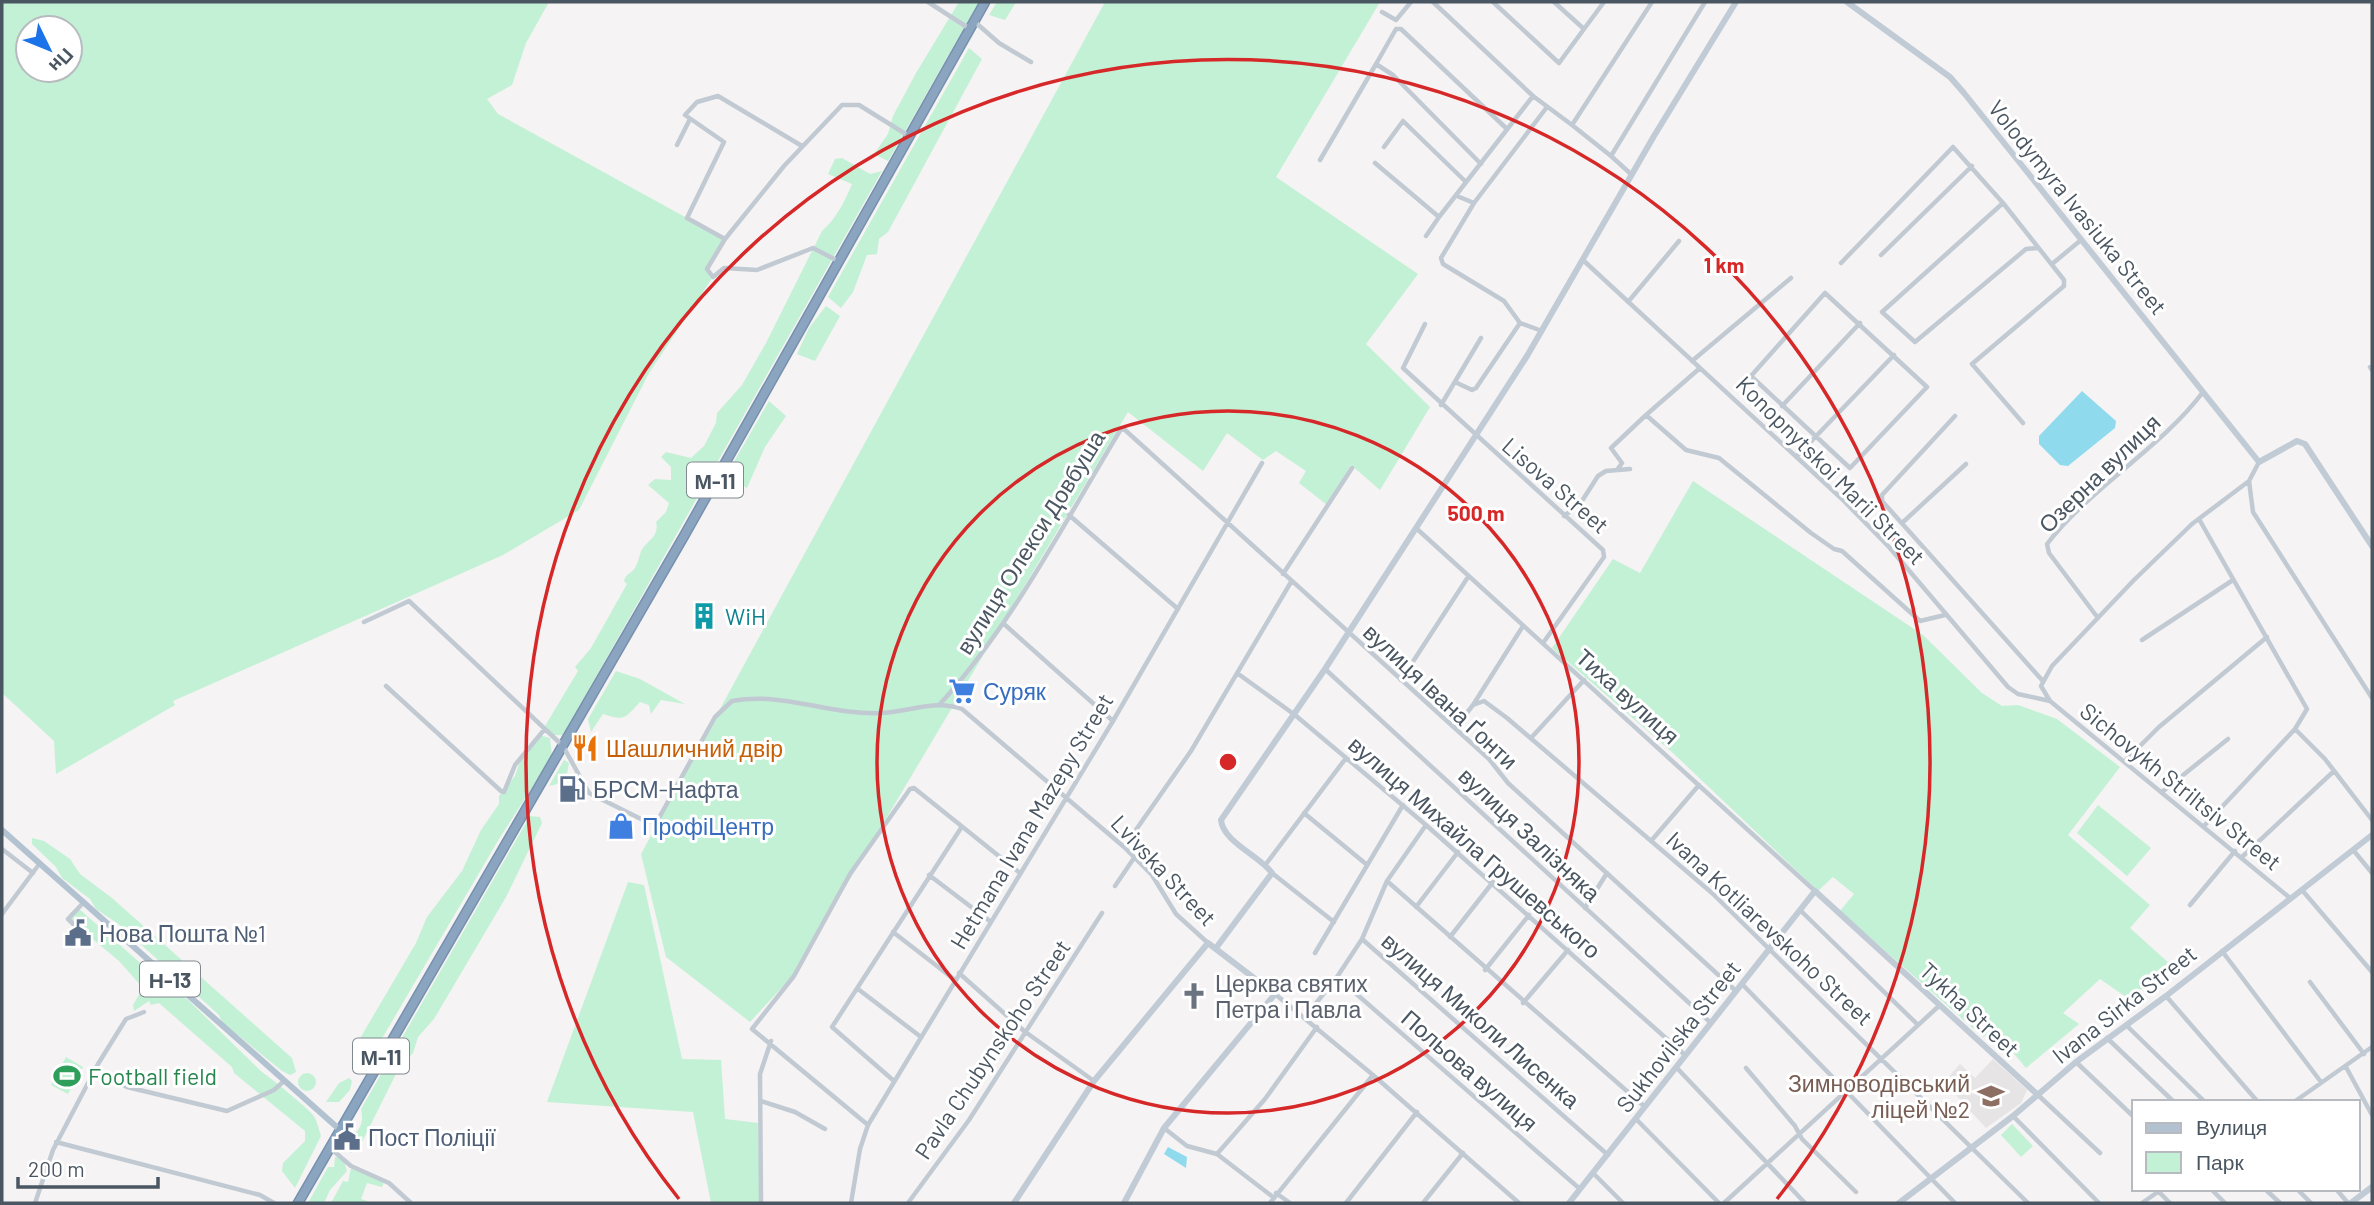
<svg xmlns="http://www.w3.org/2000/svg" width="2374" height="1205" font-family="Barlow,sans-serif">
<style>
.education{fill:#e6e4e5}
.green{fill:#c3f1d5;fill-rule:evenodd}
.water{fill:#90daee}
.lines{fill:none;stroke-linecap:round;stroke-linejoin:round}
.highway-casing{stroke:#7690ad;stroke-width:11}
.street{stroke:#c1cad2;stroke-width:4.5}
.secondary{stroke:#c1cbd6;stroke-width:6}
.primary{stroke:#b3c2d1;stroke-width:6}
.highway{stroke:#8ba5c1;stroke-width:8}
.ring{fill:none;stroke:#d62828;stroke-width:3.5}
.labels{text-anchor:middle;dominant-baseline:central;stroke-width:6;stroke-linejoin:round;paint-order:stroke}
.shield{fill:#fff;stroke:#808990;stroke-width:2}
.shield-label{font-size:21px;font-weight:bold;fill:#4a5661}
.street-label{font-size:23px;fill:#4a5661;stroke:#fff}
.culture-label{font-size:23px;fill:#0d838f;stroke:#fff;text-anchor:start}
.shop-label{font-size:23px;fill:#366cbe;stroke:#fff;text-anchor:start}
.food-label{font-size:23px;fill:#c56008;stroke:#fff;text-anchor:start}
.service-label{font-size:23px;fill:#4e5e75;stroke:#fff;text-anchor:start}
.worship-label{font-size:23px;fill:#5b616d;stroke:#fff;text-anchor:start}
.leisure-label{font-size:23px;fill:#27864d;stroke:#fff;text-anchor:start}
.education-label{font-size:23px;fill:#785e54;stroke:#fff;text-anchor:end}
.centre{fill:#d62828;stroke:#fff;stroke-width:3.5}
.ring-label{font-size:21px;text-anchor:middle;font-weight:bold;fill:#d62828;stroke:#fff;stroke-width:6;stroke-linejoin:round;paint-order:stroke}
</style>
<rect width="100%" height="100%" fill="#f5f3f3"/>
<path class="education" d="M1993,1059L2027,1090L2021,1103L1986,1128L1944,1082L1960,1064L1975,1078Z"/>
<path class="green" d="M2,2H549L526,43L512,85L487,99L498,114L725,239L707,269L713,277L649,373L579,510L503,555L173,701L175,705L56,774L54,741L2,693ZM28,28H70V70H28Z
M959,2H979L888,161L874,154L888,134L893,116L916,73Z
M997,2H1016L1005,20L989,15Z
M1105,2H1380L1276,177L1418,274L1366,344L1430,407L1380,490L1351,465L1327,505L1299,483L1306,471L1276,451L1263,460L1227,433L1203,471L1128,412L793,975L750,1022L666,957L641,854Z
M969,48L982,59L888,232L879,239L877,254L867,255L853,292L841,308L828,297Z
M842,158L870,174L882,171L563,735H552L545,726L578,671L575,667L591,648L627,584L624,581C626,573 631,574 635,568C638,563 639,557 641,551C647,540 660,537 656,522L666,512L669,503L648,485L655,479L671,480V467L661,457L666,452L691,458L704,446L716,423L717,413L742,385L766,343L822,231C836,219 845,201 852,184L828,174L835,159Z
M826,306L840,316L815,361L797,354L809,328Z
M769,401L786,416L765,447L747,488L734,481L728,472Z
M1693,481L1923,635L1982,693L2002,706L2018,705L2057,719L2120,767L2068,835L2150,905L2130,928L2171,965L2129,999L2100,979L2063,1013L2079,1024L2026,1068L1995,1031L1983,1037L1840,911L1854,894L1833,877L1818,891L1673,753L1552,648L1613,559L1640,573Z
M616,671L640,679L685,704L661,700L651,714L649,705L640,702C624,719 625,721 603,714L591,732L588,719Z
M539,735L550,738L552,756L499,839L367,1064L354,1053L355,1047L416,943L427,917L462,871L481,830L499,804V796L515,776L522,755Z
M564,760L569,763L567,774L564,773L561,783L549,786Z
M2098,805L2151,848L2127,876L2077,833Z
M530,816L540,817L542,823L506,897L434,1019L418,1037L413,1053L398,1070L360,1146L351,1153L339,1148C352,1133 366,1132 361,1109Z
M32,838L44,841L70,859L80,874L112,898L292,1058L296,1072L290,1075L282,1071L222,1022L219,1015L117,923L96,909L90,899L62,878L56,867L32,844Z
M628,882L644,885L682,1059L721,1060L725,1119L758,1123L760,1203H711L693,1112L547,1102Z
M78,908L173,992L187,999L262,1072C267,1075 310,1110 313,1115C317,1120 319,1130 321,1136L295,1188L282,1171L283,1163L305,1141V1131L234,1073L232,1067L159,1003L151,1005L149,1001L134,1011L133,1005L143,988L119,961L71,921L70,913Z
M66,1057L83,1067L68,1094L51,1085Z
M298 1082a9 9 0 1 1 18 0a9 9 0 1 1-18 0Z
M349,1078L352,1081L350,1090L339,1102H326L339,1083Z
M2012,1124L2033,1146L2021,1157L2001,1135Z
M335,1157L343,1158L347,1171L330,1190L324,1203H308L328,1167H334Z
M351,1168L384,1182L382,1187L367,1183L361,1199L373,1203H331L343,1181L348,1182Z"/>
<path class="water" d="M2082,391L2116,421L2115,428L2068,466L2060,465L2039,444V436Z
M1168,1147L1187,1157L1186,1168L1164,1154Z"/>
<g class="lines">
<defs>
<path id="highway" d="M298,1203L684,536L985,2"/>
</defs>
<use href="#highway" class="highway-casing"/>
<path class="street" d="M928,2L970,29
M1433,2L1533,96L1572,125
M1493,2L1559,63L1584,29
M1554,2L1584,29L1604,2
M1652,2L1572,125L1611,156L1705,2
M1382,12L1396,20L1411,2
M975,22L999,43L1031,62
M677,145L690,119
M802,146L718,96L697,102L685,115L724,142L687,218L725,239L707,269L713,277L724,268L757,270L813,248L838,261
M1384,147L1403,121L1466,182
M1611,156L1632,175
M1320,160L1376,64
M1375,163L1439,217L1533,96
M1481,164L1393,75L1376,64L1396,29H1401L1507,129
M1457,196L1474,203
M1426,236L1439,217
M725,239L784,166L842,105H859L909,136
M1881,255L1972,166
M1584,261L1842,499L1889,547L2008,687L2018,694L2050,701
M1841,263L1953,147L2003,203
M2052,264L2081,240
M1825,293L1927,387L1850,468L1751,376Z
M1628,302L1679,241
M1520,323L1542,331
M1425,324L1403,368L1603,550L1604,557L1543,643
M1692,361L1791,278
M2370,367L2372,370
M1455,382L1472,390L1476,388L1520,323L1504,301L1443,264L1441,258L1474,203L1547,107
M1441,405L1481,338
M1782,406L1860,323
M1646,415L1700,368
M1955,416L1882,495V501L2042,680
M2023,423L1972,364L2064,286V280L2003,203L1882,312L1915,342L2026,249L2038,248
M1797,456L1894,355
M2259,462L2249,481L2192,524L2134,580L2052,666L2041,686L2050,701L2290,898
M1617,470L1622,463L1611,448L1646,415L1686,450L1719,458L1811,533L1834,549L1842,551L1920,621L1945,615
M2249,481L2253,512L2372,698
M1069,515L1178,609
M1564,516L1580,504L1598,476L1606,471L1630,469
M2199,519L2307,709L2295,729L2204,826
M1902,523L1966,464
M1416,528L1815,891
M1283,574L1352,468
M2098,618L2049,553L2047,544C2090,488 2161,448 2203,392
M364,622L409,601L563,746L589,793L645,821H654L660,816L715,717L732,701C782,691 832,716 882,713C910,712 934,699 962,709L1124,847L1152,875L1176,914L1208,943
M1004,624L1113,721
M2142,640L2233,580
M1325,669L1711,1023
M1237,673L1295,715L1426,825L1685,1055
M1401,680L1468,577
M386,686L501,791L504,792L515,765L544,730
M940,704C1014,622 1064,523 1121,429L1125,430L1489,759L1508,783L1736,991
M1473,705L1484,701L1507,718L1712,893L2028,1203
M1455,728L1473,705L1523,626
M2295,729L2325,759L2372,820
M1531,738L1584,680
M2125,761L2159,727L2267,637
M2162,792L2228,739
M1304,813L1366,864
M1651,841L1699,785
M1124,847L1191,751L1291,582
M2,849L33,873
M2354,851L2372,873
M2242,857L2334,771
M1266,864L1346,758
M1272,873L1334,922
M929,875L991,922
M1387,881L1644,1106
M1115,886L1134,858
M2302,890L2372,972
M84,902L68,919L89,939
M2190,905L2235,851
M1416,907L1458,852
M1585,908L1607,873
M1800,910L1917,1024
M2,914L40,863
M893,932L955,980
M1450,937L1493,882
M1362,939L1608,1155
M2222,951L2321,1082
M1315,953L1403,805
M1485,970L1529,915
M959,973L1024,1031L1094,1081
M1337,977L1580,1189
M2310,982L2364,1054
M1742,984L1955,1203
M858,989L921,1037
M1275,994L1373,1075L1519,1203
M2166,996L2258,1102
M1523,1003L1568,950
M1305,1017L1337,977L1362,939L1387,881L1426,825
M2126,1025L2205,1102
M2107,1038L2174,1102
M2076,1062L2134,1117
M1676,1067L1805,1203
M2346,1067L2372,1115
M1746,1068L1795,1126L1802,1139L1856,1192
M95,1069L127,1087L227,1111L274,1090L284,1081
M894,1081L832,1027L961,828
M2038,1095L2100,1153
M761,1101L795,1112L825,1129
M2294,1102L2372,1047
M2013,1116L2099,1203
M1636,1119L1719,1203
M868,1125L752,1029L794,976L850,874L910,789L914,788L1020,873
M1164,1128L1187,1146L1217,1154L1273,1197
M56,1142L260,1195L274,1203
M329,1147L351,1166L389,1183L411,1203
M1217,1154L1265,1099L1317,1027
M1594,1174L1623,1203
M2211,1189L2225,1203
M2265,1189L2280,1203
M2297,1189L2311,1203
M2336,1189L2348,1203
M2159,1192L2170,1203
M1276,1193L1290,1203
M35,1203L53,1150L98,1064L126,1019L144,1012
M761,1203L760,1074L771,1041
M851,1203L860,1149L868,1125L1113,721L1262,463
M908,1203L969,1120L1102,913
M1270,1203L1373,1075
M1346,1203L1417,1112
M1423,1203L1463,1153
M1724,1203L1940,1005
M2142,1203L2162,1189"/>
<path class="secondary" d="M1847,2L1950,77L1964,93L2259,462L2297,441L2305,444L2372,546
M1216,948L1272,873C1260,856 1223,842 1221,820L1325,669L1527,356L1654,136L1736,2
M1014,1203L1094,1081L1208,943L1275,994L1164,1128L1124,1203
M1569,1203L1815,891L2038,1095
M1899,1203L2013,1116L2076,1062L2166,996L2372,835
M2351,1203L2372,1187"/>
<path class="primary" d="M2,830L339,1129"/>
<use href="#highway" class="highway"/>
</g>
<g class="ring">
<circle cx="1228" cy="762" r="351"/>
<path d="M679 1199A702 702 0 1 1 1777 1199"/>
</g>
<defs>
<symbol id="building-bare" viewBox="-9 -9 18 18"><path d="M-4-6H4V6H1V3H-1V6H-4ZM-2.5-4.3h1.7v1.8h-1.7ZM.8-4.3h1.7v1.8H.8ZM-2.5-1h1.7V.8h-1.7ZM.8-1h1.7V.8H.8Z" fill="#0f9aa8" stroke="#fff" stroke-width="2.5" paint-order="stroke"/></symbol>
<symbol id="supermarket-bare" viewBox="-9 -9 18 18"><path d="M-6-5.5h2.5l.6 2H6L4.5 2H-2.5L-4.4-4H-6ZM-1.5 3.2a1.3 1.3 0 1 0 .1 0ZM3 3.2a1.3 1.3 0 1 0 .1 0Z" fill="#3f7fe0" stroke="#fff" stroke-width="2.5" paint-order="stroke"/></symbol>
<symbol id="restaurant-bare" viewBox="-9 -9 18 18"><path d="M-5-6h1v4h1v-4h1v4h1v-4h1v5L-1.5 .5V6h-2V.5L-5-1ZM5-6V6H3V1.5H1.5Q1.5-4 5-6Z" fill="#e8710a" stroke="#fff" stroke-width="2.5" paint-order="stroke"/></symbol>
<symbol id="fuel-bare" viewBox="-9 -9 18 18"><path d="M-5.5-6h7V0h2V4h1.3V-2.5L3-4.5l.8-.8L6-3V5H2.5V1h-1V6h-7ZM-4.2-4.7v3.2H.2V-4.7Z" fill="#5c6f8a" stroke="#fff" stroke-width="2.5" paint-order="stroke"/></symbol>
<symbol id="shop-bare" viewBox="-9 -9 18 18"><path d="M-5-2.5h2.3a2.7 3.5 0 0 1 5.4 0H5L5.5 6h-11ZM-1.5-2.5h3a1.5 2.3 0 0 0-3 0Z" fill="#3f7fe0" stroke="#fff" stroke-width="2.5" paint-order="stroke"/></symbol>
<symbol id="civic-bare" viewBox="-9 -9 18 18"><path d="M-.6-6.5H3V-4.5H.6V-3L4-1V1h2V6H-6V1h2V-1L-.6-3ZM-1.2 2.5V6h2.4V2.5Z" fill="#5c6f8a" stroke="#fff" stroke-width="2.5" paint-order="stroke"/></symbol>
<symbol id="church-bare" viewBox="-9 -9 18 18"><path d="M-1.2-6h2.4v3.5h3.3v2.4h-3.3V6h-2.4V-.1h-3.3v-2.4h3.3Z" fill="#6b7280" stroke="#fff" stroke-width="2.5" paint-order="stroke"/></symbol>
<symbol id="stadium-bare" viewBox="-9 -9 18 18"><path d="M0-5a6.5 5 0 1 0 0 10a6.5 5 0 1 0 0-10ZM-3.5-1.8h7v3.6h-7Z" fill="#2e9e5b" stroke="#fff" stroke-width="2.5" paint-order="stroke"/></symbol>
<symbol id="school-bare" viewBox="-9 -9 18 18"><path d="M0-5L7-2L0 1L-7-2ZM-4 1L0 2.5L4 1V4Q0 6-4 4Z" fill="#8d6e63" stroke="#fff" stroke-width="2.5" paint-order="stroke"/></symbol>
</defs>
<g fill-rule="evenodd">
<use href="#building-bare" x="685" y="597" width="38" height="38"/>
<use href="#supermarket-bare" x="943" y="672" width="38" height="38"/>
<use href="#restaurant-bare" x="566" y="729" width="38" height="38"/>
<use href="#fuel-bare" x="553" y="770" width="38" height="38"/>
<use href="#shop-bare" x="602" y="807" width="38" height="38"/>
<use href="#civic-bare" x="59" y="914" width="38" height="38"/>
<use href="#church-bare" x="1175" y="977" width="38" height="38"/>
<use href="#stadium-bare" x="48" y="1057" width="38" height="38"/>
<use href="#school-bare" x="1972" y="1077" width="38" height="38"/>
<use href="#civic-bare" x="328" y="1118" width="38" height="38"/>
</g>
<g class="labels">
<g class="shield">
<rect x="687" y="462.5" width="56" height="35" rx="5"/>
<rect x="140" y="961.5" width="60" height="35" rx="5"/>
<rect x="353" y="1038.5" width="56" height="35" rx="5"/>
</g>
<g class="shield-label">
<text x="715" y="480">М-11</text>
<text x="170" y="979">Н-13</text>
<text x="381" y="1056">М-11</text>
</g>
<g class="street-label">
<text transform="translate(2078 207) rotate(51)">Volodymyra Ivasiuka Street</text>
<text transform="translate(1831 470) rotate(45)">Konopnytskoi Marii Street</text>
<text transform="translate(2099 473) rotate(-44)">Озерна вулиця</text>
<text transform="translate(1556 485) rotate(41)">Lisova Street</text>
<text transform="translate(1030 542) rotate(-58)">вулиця Олекси Довбуша</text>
<text transform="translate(1441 696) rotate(43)">вулиця Івана Ґонти</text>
<text transform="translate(1628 696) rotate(42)">Тиха вулиця</text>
<text transform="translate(2181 786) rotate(39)">Sichovykh Striltsiv Street</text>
<text transform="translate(1031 821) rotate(-59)">Hetmana Ivana Mazepy Street</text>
<text transform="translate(1530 834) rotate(43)">вулиця Залізняка</text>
<text transform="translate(1475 847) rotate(41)">вулиця Михайла Грушевського</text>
<text transform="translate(1164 870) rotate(47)">Lvivska Street</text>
<text transform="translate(1770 928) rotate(43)">Ivana Kotliarevskoho Street</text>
<text transform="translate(2124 1004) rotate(-38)">Ivana Sirka Street</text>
<text transform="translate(1970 1009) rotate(43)">Tykha Street</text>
<text transform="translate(1481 1020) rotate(41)">вулиця Миколи Лисенка</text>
<text transform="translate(1678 1036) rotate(-52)">Sukhovilska Street</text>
<text transform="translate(992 1049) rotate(-56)">Pavla Chubynskoho Street</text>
<text transform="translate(1470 1070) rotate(41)">Польова вулиця</text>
</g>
<g class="culture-label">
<text x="725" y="616">WiH</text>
</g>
<g class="shop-label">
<text x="983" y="691">Суряк</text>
<text x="642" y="826">ПрофіЦентр</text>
</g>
<g class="food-label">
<text x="606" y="748">Шашличний двір</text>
</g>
<g class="service-label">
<text x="593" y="789">БРСМ-Нафта</text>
<text x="99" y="933">Нова Пошта №1</text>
<text x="368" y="1137">Пост Поліції</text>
</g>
<g class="worship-label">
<text x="1215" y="983">Церква святих<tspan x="1215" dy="26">Петра і Павла</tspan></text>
</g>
<g class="leisure-label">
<text x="88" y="1076">Football field</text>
</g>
<g class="education-label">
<text x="1970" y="1083">Зимноводівський<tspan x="1970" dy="26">ліцей №2</tspan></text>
</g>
</g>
<circle cx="1228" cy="762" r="10" class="centre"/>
<g class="ring-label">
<text x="1724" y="273">1 km</text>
<text x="1476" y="521">500 m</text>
</g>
<rect width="2374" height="1205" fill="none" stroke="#4a5661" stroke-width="7"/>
<rect x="2132" y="1100" width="228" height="91" fill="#ffffff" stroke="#b7bbc0" stroke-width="2"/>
<rect x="2146" y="1123" width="35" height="10" fill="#b3c2d1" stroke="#b7bbc0" stroke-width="2"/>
<text x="2196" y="1135" font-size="21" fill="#4a5661">Вулиця</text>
<rect x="2146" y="1152" width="35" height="21" fill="#c3f1d5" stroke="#b7bbc0" stroke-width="2"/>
<text x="2196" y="1170" font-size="21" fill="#4a5661">Парк</text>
<g transform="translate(49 49) rotate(133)"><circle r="33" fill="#ffffff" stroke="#b7bbc0" stroke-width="2"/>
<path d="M0-5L12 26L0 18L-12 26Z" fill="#1a73e8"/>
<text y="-10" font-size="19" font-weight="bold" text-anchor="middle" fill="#4a5661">Пн</text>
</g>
<path d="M18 1177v10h140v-10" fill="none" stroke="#4a5661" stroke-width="3.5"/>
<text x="28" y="1177" font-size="21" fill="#4a5661" stroke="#ffffff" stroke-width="5" paint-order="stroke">200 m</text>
</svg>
